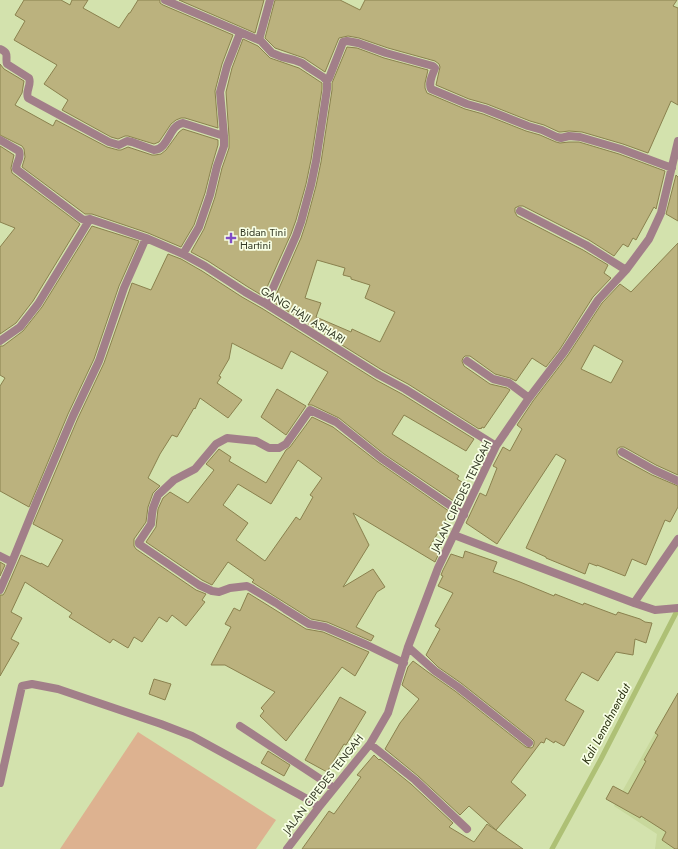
<svg xmlns="http://www.w3.org/2000/svg" width="678" height="849" font-family="Jost,sans-serif">
<style>
.built{fill:#c8d89c}
.green{fill:#ddb290}
.lines{fill:none;stroke-linecap:round;stroke-linejoin:round}
.stream{stroke:#aec075;stroke-width:5}
.building{fill:#bbb27e;stroke:#8a814e;fill-rule:evenodd}
.minor{stroke:#a27f89;stroke-width:8}
.poi-dot{fill:#804dc5;stroke:#f8ffe5;stroke-width:1.5}
.labels{text-anchor:middle;dominant-baseline:central;stroke-width:3.5;stroke-linejoin:round;paint-order:stroke}
.poi-label{font-size:11px;fill:#343a25;stroke:#f8ffe5;text-anchor:start}
.street-label{font-size:11px;fill:#343a25;stroke:#f8ffe5}
.water-label{font-size:12px;font-style:italic;fill:#262d0c;stroke:#f8ffe5}
</style>
<rect width="100%" height="100%" fill="#d3e2ad"/>
<path class="built" d="M678,692V849H655L657,834L614,806Z"/>
<path class="green" d="M138,732L276,820L256,849H60Z"/>
<g class="lines">
<path class="stream" d="M552,849L601,759L678,609"/>
</g>
<path class="building" d="M24,0H61L70,5L72,0H88L83,8L119,28L129,13H130L138,0H160V3L163,5L233,35L222,64L215,91L218,128L185,118H181L176,120L171,124L159,142L154,144L128,136H125L118,139L111,137L62,110L68,100L44,84L57,65L14,40L25,21L15,15Z
M179,0H264L255,33Z
M275,0H340L360,10L365,0H677L673,6L678,8V105L671,101L648,153L623,144L582,132L569,131L561,132H559L544,125L530,121L487,104L469,99L436,85L440,67L439,64L435,61L388,48L359,38L348,36L339,38L325,72L304,58L275,48L265,38Z
M243,39L258,46L270,58L299,68L322,83V89L311,160L306,184L296,220L291,234L263,296L248,287L208,261L191,252L204,229L215,197L222,168L229,148V136L226,92L232,68Z
M347,47L357,48L384,58L428,70L425,83V88L427,93L465,109L483,114L526,131L540,135L556,142L560,143L569,142H579L619,154L665,171L656,209L654,207L636,240L633,238L628,247L623,244L614,256L589,240L523,206H519L515,208V212L517,216L583,250L608,265L604,273L611,278L593,297L560,349L546,367L532,358L516,381L510,378L495,374L470,356H465L463,358L462,361L464,366L490,384L507,388L510,390L484,428L482,427L481,429L480,428L479,429L408,384L382,370L273,302L301,238L306,223L316,186L321,162L332,90V83ZM317,260L345,268L343,275L351,277V279L370,285L365,298L395,312L380,342L352,329L351,332L316,317L321,303L305,298Z
M0,64L4,69L24,81L22,93L15,105L53,126L56,120L107,147L118,150H121L128,147L152,155H155L161,154L166,150L179,132L183,129L218,140V145L212,165L205,193L194,225L181,247L148,233L92,214H85L22,167L25,157L24,149L22,146L0,135Z
M0,146L14,155L11,168L12,173L80,224L33,301L16,323L0,334V247L15,228L0,222Z
M676,175L678,177V221L666,214Z
M92,226L139,241L119,286L94,359L68,414L29,507L0,491V386L5,378L0,375V346H3L23,331L42,307Z
M678,243V475L656,465L624,447H620L617,449V454L619,457L652,475L678,486V507L670,522L665,520L646,565L632,559L625,576L597,565V566L589,563L585,574L546,558V557L526,548L566,460L556,454L497,544L466,523L480,493L486,496L497,468L493,466L503,447L510,451L522,429L517,425L533,401L568,355L602,303L620,284L631,292ZM594,345L623,361L611,383L581,369Z
M168,254L181,259L202,271L242,297L263,309L376,380L402,394L474,439L466,451L404,415L392,434L459,476L457,479L470,487L461,506L384,454L339,418L312,405H308L328,372L291,351L282,369L232,343L229,359L219,376L221,377L217,383L242,400L228,418L200,398L195,409L194,408L177,437L172,435L160,454L148,478L160,486L153,493L148,507L146,522L134,539V546L136,549L196,590L206,594L202,600L205,602L186,626L172,615L167,622L159,617L142,642L134,637L128,648L113,639L110,643L69,617L72,613L25,582L11,612L22,618L11,639L19,643L0,676V595H3L5,592L21,555L41,564V563L48,567L63,540L33,524L78,418L104,363L132,283L151,290Z
M277,389L306,406L286,435L261,417Z
M312,417L333,427L378,462L456,516L450,512L429,548L440,551L435,562L353,513L369,545L343,587L373,569L385,587L377,592L356,627L374,636L371,641L327,622L311,619L252,582L254,580L228,562L212,585L202,580L146,542L156,527L158,509L163,498L170,492L188,503L214,470L206,464L219,449L231,457L229,461L266,483L286,450L290,447ZM298,460L322,478L310,495L313,497L300,520L296,517L265,561L236,540L248,523L223,505L238,484L271,504Z
M465,551L497,562L493,572L520,582L554,596L555,594L583,605L584,603L616,615L618,612L640,619L645,622L652,623L646,643L635,639L633,655L616,652L598,681L582,672L565,700L584,711L564,746L555,741L554,743L546,738L544,743L541,742L511,782L526,795L496,830L469,806L460,815L418,776L385,749L400,723L419,699L402,685L408,667L413,661L432,675L455,691L526,747L531,748L533,747L534,744V741L532,739L461,683L438,667L426,655L440,629L435,626L453,593L438,586L443,576L441,575L443,570L451,554L463,558Z
M0,562L5,565L0,576Z
M248,593L306,629L323,632L369,652L355,676L342,667L286,741L260,716L264,711L261,708L275,692L225,665H211L231,627L225,624L234,608L240,611Z
M154,679L171,684L165,700L149,694Z
M678,693V849H675L662,840L666,832L641,816L640,818L606,799L613,786L628,794L646,761L644,760L658,735L655,733Z
M340,697L366,712L346,745L344,744L327,772L305,760Z
M268,751L290,765L284,776L261,763Z
M374,755L379,760L380,759L411,784L453,823L449,827L474,842L487,824L523,849H302L329,811L334,814L361,777L357,775Z"/>
<g class="lines">
<path class="minor" d="M165,0L261,41L272,53L282,57L294,60L302,63L309,68L323,77L327,81V89L316,161L311,185L301,222L296,236L266,304
M259,40L270,0
M0,49C10,53 5,57 7,64L29,78C32,85 25,91 28,98L109,142L119,145L127,141L132,142L154,150C169,149 169,125 183,123L224,136
M327,81L329,78L340,50L343,42L347,41L358,43L386,53L433,66L435,68C433,74 428,82 431,89L467,104L485,109L528,126L542,130L557,137L561,138L569,136L580,137L621,149L672,168
M0,140L19,151C22,158 16,162 16,169L82,219L85,220L90,219
M520,211L586,245L626,270
M90,219L146,238L183,254L205,266L245,292L266,304L379,375L405,389L496,446
M183,254L199,227L210,195L217,166L224,146V136L220,92L227,66L240,33
M0,341L20,327L38,304L90,219
M467,361L493,379L509,383L529,398
M622,452L654,470L678,481
M454,535L634,603L655,610L678,608
M0,556L12,562L38,498L73,416L99,361L124,288L146,238
M0,590L12,562
M634,603L678,539
M408,647L435,671L458,687L529,743
M404,663L367,645L325,627L309,624L285,609L276,603L251,588L247,586L230,588L219,592L212,591L199,585L139,544V542L151,524L152,514L153,508L158,495L174,480L195,469L216,444L227,438L256,441L269,448H279L286,444L310,410L336,422L381,458L464,515
M240,726L334,788
M370,744L415,780L467,829
M0,783L22,686L32,684L58,689L161,724L192,736L309,800L319,807
M287,849L319,807L370,744L388,713L408,647L438,568L496,446L529,398L564,352L598,300L626,270L649,239L661,213L678,141"/>
</g>
<path class="poi-dot" d="M229 232h4v4h4v4h-4v4h-4v-4h-4v-4h4z"/>
<g class="labels">
<g class="poi-label">
<text x="240" y="232">Bidan Tini<tspan x="240" dy="13">Hartini</tspan></text>
</g>
<g class="street-label">
<text transform="translate(303 315) rotate(32)">GANG HAJI ASHARI</text>
<text transform="translate(461 496) rotate(-64)">JALAN CIPEDES TENGAH</text>
<text transform="translate(323 784) rotate(-52)">JALAN CIPEDES TENGAH</text>
</g>
<g class="water-label">
<text transform="translate(606 724) rotate(-62)">Kali Lemahnendut</text>
</g>
</g>
</svg>
